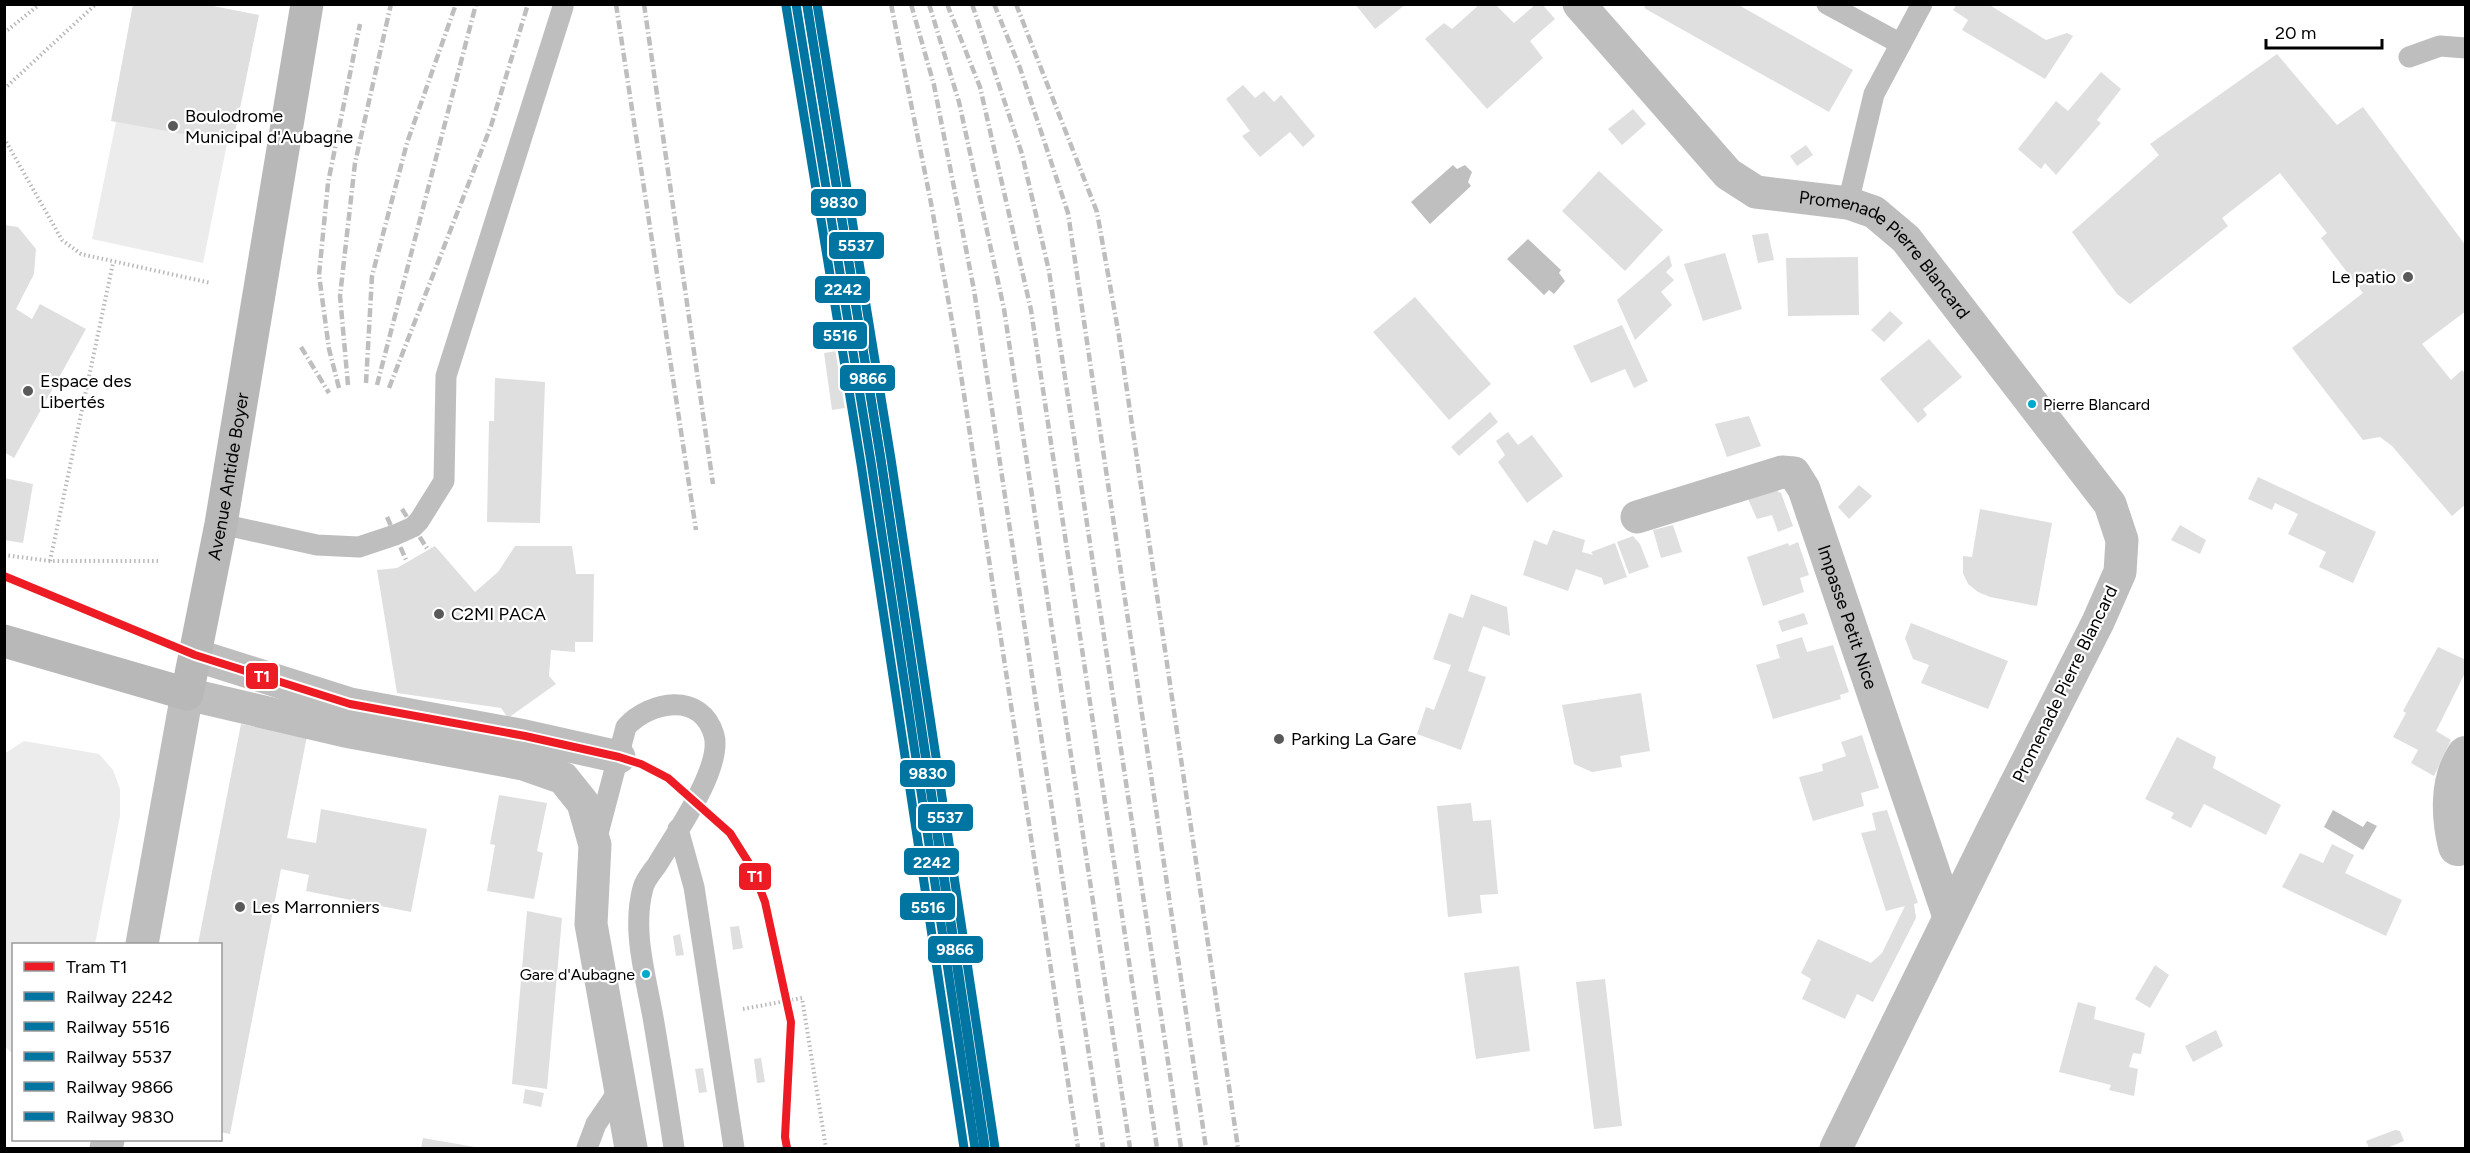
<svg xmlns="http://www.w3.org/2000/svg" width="2470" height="1153" font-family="Figtree,sans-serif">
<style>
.green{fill:#ececec}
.water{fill:#bfbfbf}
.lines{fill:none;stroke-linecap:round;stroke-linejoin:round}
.canal{stroke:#bfbfbf;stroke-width:40}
.building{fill:#dfdfdf}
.path{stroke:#b9b9b9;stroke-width:4;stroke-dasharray:1.5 3;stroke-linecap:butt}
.service{stroke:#bebebe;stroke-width:21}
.minor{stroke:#bebebe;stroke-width:33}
.tertiary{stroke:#bebebe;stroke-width:33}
.secondary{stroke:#b8b8b8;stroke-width:33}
.rail{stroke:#bebebe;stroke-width:4.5;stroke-dasharray:9 3 1.5 3;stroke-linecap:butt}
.rail-1-casing{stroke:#fff;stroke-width:14}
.rail-2-casing{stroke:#fff;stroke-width:14}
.rail-3-casing{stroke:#fff;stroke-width:14}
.rail-4-casing{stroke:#fff;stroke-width:14}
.rail-5-casing{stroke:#fff;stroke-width:14}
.rail-1{stroke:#0075a1;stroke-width:9}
.rail-2{stroke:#0075a1;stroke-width:9}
.rail-3{stroke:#0075a1;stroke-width:9}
.rail-4{stroke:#0075a1;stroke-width:9}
.rail-5{stroke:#0075a1;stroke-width:9}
.tram-1-casing{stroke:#fff;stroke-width:12}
.tram-1{stroke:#ed1c24;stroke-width:8}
.poi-dot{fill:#595959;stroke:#fff;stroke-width:2}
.bus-dot{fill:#00a9ce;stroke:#fff;stroke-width:2}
.labels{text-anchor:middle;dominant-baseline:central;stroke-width:4.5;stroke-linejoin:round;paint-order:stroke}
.bus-label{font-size:16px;fill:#000;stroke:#fff;text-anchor:start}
.poi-label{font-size:18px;fill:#000;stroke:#fff;text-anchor:start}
.street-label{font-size:18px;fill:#000;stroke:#fff}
.line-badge{stroke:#fff;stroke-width:2}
.badge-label{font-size:16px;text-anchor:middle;font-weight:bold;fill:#fff}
</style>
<rect width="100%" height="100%" fill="#fff"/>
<path class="green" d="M140,5H204L253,14L203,263L92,239Z
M24,741L99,754L113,770L120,789V816L95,944H14L13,1054L4,1046V754Z"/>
<path class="water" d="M1453,165L1457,169L1465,165L1472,172L1468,182L1471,186L1430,224L1411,202Z
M1528,239L1561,270L1559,273L1565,281L1554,294L1549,290L1544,295L1507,259Z
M2333,810L2363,827L2367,821L2377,826L2363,850L2324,827Z"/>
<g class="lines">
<path class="canal" d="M2458,846C2451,818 2449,781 2466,756"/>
</g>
<path class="building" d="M133,4H203L259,15L233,143L111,121Z
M1355,4H1406L1375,29Z
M1480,4H1495L1514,23L1536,4H1542L1555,19L1530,41L1543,58L1487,109L1425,39L1444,23L1452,29Z
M1646,4H1737L1853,70L1829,112L1644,8Z
M1957,4H1988L2046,40L2067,33L2073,36L2045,79L1962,30L1968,20L1953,10Z
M2277,54L2337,125L2363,107L2466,246V311L2422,344L2451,380L2462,370L2466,375V504L2452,516L2392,446L2380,437L2363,440L2292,348L2363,293L2321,238L2327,233L2280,173L2222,218L2228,226L2130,304L2117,294L2072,232L2159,155L2150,144Z
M2101,72L2121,89L2097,120L2101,123L2056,175L2045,163L2041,169L2018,149L2056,101L2068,111Z
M1243,85L1255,98L1264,91L1274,102L1281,95L1315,136L1303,147L1290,132L1260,157L1242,136L1250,131L1226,99Z
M1633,109L1646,124L1622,145L1608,129Z
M1806,145L1813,155L1797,166L1790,156Z
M1599,171L1663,230L1625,271L1562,211Z
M4,225L18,227L36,249L34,274L16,309L32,319L40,304L86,329L14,458L4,452Z
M1768,233L1774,260L1758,263L1752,235Z
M1725,253L1742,309L1703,321L1684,264Z
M1669,255L1672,266L1666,272L1674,280L1661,292L1672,305L1635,340L1617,300Z
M1858,257L1859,315L1788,316L1786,258Z
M1415,297L1491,384L1449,420L1373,332Z
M1890,311L1903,323L1884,342L1871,330Z
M1622,325L1648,381L1634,388L1625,369L1591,383L1573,346Z
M1929,339L1962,377L1923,409L1927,415L1918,423L1880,379Z
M843,350L851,407L832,410L824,353Z
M495,378L545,382L540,523L487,522L489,421H494Z
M1490,412L1498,422L1459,456L1451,447Z
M1749,416L1761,446L1727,457L1715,424Z
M1508,432L1518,445L1532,435L1563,476L1527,503L1498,462L1505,455L1496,441Z
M2258,477L2376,532L2353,583L2319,567L2326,552L2288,534L2298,514L2275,503L2272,510L2248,499Z
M4,478L33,484L23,543L4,540Z
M1859,485L1872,496L1849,519L1838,507Z
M1773,489L1781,493L1793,526L1778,532L1772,515L1757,519L1748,499Z
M1980,509L2052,523L2037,606L1990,597L1978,592L1968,584L1963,573V556L1972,557Z
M1673,525L1682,552L1661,558L1653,530Z
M2180,525L2206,540L2200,554L2171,540Z
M1553,530L1585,540L1582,552L1593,555L1591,552L1615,543L1627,577L1604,585L1602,578L1576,569L1568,591L1523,575L1534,540L1547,545Z
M1633,536L1640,544L1649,567L1629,574L1617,542Z
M1798,542L1809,575L1800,578L1804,592L1763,606L1747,557L1788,543L1789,546Z
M435,546L475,592L498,572L515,546H572L576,574H594L593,642H575V652L551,650L549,676L556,684L508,718L501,708L397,693L377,570L397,568Z
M1471,594L1507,607L1510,636L1483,626L1468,671L1486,677L1461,750L1417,734L1426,707L1434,710L1451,665L1433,659L1449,613L1463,618Z
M1804,613L1808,624L1782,632L1778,621Z
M1911,623L2008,661L1988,709L1921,683L1929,665L1913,659L1905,638Z
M1802,637L1807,652L1833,645L1849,692L1840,695L1841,699L1773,719L1756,665L1780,658L1776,645Z
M2438,647L2466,660V671L2436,731L2451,740L2434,776L2411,763L2418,750L2393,737L2406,713L2403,711Z
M1641,693L1650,751L1620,756L1622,767L1592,772L1574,764L1562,705Z
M241,724L307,736L287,838L316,843L321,809L427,829L411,912L306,891L309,875L281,869L230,1134L220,1132V944H198Z
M1862,735L1879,788L1861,793L1864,806L1813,821L1799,777L1823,771L1822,764L1846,756L1841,742Z
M2177,737L2216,757L2213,768L2281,805L2266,835L2204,804L2191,828L2171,818L2174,813L2145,799Z
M499,795L547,803L537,851L543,853L534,899L487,891L495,845L490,844Z
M1471,803L1473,821L1491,820L1498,894L1480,895L1482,913L1448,917L1437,806Z
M1887,810L1918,903L1914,904L1916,918L1873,1002L1857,994L1845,1019L1802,999L1811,979L1801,973L1818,939L1871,963L1882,953L1905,906L1886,911L1861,833L1876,830L1872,813Z
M2332,844L2354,855L2345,873L2402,900L2386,936L2282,887L2300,853L2323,863Z
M527,911L562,918L547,1089L512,1084Z
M739,926L743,948L733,950L730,927Z
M680,934L684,955L676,956L673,936Z
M2155,965L2169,975L2150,1008L2135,999Z
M1519,966L1530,1051L1476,1059L1464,973Z
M1605,979L1622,1126L1594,1129L1576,982Z
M2078,1002L2096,1007L2094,1019L2145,1033L2141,1054L2133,1053L2129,1067L2138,1069L2134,1096L2109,1090L2111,1085L2059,1072Z
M2216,1030L2223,1046L2193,1062L2185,1046Z
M761,1058L765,1082L757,1083L754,1059Z
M703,1068L707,1092L699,1093L695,1069Z
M525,1089L544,1093L541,1107L523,1103Z
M2395,1130L2400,1131L2404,1141L2387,1148H2369L2366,1141Z
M423,1138L475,1147V1148H421Z"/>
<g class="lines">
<path class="path" d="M4,33L40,4
M4,89L96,4
M4,138L62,240L81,254L211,283
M4,555L50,561H158
M50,561L113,263
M743,1009L802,998L826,1148"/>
<path class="service" d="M1827,4L1901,44
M2409,57L2440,46L2466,48
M1848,203L1874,94L1922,4
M221,524L317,545L359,547L395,535L413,527L419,521L444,481L446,376L563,7
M678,829L694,887L734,1148
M596,841L626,727C650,701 701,691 714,735C723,768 674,836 657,865C652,872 645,880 643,888C631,932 647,980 654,1023C661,1065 668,1107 674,1148
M587,1148L596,1124L622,1086"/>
<g class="minor">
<path id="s1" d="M1637,517L1782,472L1794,473L1804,489L1949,917"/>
<path d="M195,655L350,704L525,736L619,757"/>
<path d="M187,694L345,731L523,764L563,778L583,803L595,845L591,924L631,1148"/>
</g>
<g class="tertiary">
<path id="s2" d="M1579,4L1728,174L1756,192L1848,203L1874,212L1906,239L2110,504L2122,540L2120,572L2098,622L1992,831L1836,1148"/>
<path d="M142,944L187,694"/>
<path d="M106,1148L108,1140"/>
</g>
<path class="secondary" id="s3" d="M4,641L187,694L221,524L307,4"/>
<path class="rail" d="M616,4L696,530
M644,4L713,484
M891,4L931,203L958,355L1078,1148
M911,4L934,85L974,290L1103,1148
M929,4L959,102L1004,309L1130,1148
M947,4L980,87L1031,310L1157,1148
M972,4L1022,154L1049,271L1181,1148
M994,4L1020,68L1068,213L1206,1148
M1016,4L1097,212L1119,336L1238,1148
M301,347L329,393
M366,383L372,276L407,143L456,4
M348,385L340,296L355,163L391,4
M377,385L476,4
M339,388L329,349L319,275L328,183L360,24
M389,388L491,126L528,4
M402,509L428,550
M387,517L407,562"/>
<defs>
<path id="rail-1" d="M796,4L871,462L975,1148"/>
<path id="rail-2" d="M786,6L861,464L964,1148"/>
<path id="rail-3" d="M817,4L891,459L995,1148"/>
<path id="rail-4" d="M807,4L881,460L985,1146"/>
<path id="rail-5" d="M807,6L881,461L984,1148"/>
</defs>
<use href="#rail-1" class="rail-1-casing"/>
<use href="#rail-2" class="rail-2-casing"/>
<use href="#rail-3" class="rail-3-casing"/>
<use href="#rail-4" class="rail-4-casing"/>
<use href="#rail-5" class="rail-5-casing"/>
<use href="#rail-1" class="rail-1"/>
<use href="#rail-2" class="rail-2"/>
<use href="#rail-3" class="rail-3"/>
<use href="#rail-4" class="rail-4"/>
<use href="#rail-5" class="rail-5"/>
<defs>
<path id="tram-1" d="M4,576L195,655L350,704L525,736L619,757L641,764L668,778L730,833L752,868L765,902L791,1022L785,1137L787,1148"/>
</defs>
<use href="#tram-1" class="tram-1-casing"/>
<use href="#tram-1" class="tram-1"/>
</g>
<g class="poi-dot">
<circle cx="173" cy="126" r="6"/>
<circle cx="2408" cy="277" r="6"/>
<circle cx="28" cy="391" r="6"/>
<circle cx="439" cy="614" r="6"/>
<circle cx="1279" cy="739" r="6"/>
<circle cx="240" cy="907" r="6"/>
</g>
<g class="bus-dot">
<circle cx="2032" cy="404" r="5"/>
<circle cx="646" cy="974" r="5"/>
</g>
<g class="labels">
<g class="bus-label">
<text x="2043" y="404">Pierre Blancard</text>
<text x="635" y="974" text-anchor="end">Gare d'Aubagne</text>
</g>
<g class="poi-label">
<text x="185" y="116">Boulodrome<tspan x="185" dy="21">Municipal d'Aubagne</tspan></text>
<text x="2396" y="277" text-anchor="end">Le patio</text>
<text x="40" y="381">Espace des<tspan x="40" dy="21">Libertés</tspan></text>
<text x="451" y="614">C2MI PACA</text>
<text x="1291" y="739">Parking La Gare</text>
<text x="252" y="907">Les Marronniers</text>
</g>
<g class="street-label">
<text stroke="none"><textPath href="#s2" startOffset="411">Promenade Pierre Blancard</textPath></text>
<text stroke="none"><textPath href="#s3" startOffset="412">Avenue Antide Boyer</textPath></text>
<text stroke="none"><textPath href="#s1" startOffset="318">Impasse Petit Nice</textPath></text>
<text transform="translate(2065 684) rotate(-64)">Promenade Pierre Blancard</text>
</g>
</g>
<g class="line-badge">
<rect x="810" y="188" width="57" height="29" rx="6" fill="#0075a1"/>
<rect x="828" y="231" width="57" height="29" rx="6" fill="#0075a1"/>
<rect x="814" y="275" width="57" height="29" rx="6" fill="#0075a1"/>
<rect x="812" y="321" width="56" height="29" rx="6" fill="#0075a1"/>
<rect x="839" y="364" width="57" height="28" rx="6" fill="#0075a1"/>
<rect x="245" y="662" width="34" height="28" rx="6" fill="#ed1c24"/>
<rect x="899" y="759" width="57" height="29" rx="6" fill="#0075a1"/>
<rect x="917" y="803" width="57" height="29" rx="6" fill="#0075a1"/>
<rect x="903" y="847" width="57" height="29" rx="6" fill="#0075a1"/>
<rect x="738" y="862" width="34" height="29" rx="6" fill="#ed1c24"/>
<rect x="899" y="892" width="57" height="29" rx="6" fill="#0075a1"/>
<rect x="927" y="935" width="57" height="29" rx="6" fill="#0075a1"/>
</g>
<g class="badge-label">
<text x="839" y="208">9830</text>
<text x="856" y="251">5537</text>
<text x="843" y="295">2242</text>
<text x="840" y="341">5516</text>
<text x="868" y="384">9866</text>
<text x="262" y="682">T1</text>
<text x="928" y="779">9830</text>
<text x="945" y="823">5537</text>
<text x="932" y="868">2242</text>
<text x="755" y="882">T1</text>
<text x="928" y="913">5516</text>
<text x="955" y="955">9866</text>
</g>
<rect width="2470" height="1153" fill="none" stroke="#000000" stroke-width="12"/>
<rect x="12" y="943" width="210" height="198" fill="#ffffff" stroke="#999999" stroke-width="1.5"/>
<rect x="24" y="962" width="30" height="9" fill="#ed1c24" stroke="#999999" stroke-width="1.5"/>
<text x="66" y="973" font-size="18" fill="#000000">Tram T1</text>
<rect x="24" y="992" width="30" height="9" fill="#0075a1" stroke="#999999" stroke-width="1.5"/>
<text x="66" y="1003" font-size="18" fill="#000000">Railway 2242</text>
<rect x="24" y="1022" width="30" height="9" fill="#0075a1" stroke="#999999" stroke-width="1.5"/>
<text x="66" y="1033" font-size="18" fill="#000000">Railway 5516</text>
<rect x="24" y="1052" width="30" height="9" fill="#0075a1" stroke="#999999" stroke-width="1.5"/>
<text x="66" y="1063" font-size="18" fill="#000000">Railway 5537</text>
<rect x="24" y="1082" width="30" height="9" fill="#0075a1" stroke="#999999" stroke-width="1.5"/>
<text x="66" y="1093" font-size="18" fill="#000000">Railway 9866</text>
<rect x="24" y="1112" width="30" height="9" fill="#0075a1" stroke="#999999" stroke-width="1.5"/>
<text x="66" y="1123" font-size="18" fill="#000000">Railway 9830</text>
<path d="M2266 39v9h116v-9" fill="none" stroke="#000000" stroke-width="3"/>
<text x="2275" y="39" font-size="18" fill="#000000" stroke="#ffffff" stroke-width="4.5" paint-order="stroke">20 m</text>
</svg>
